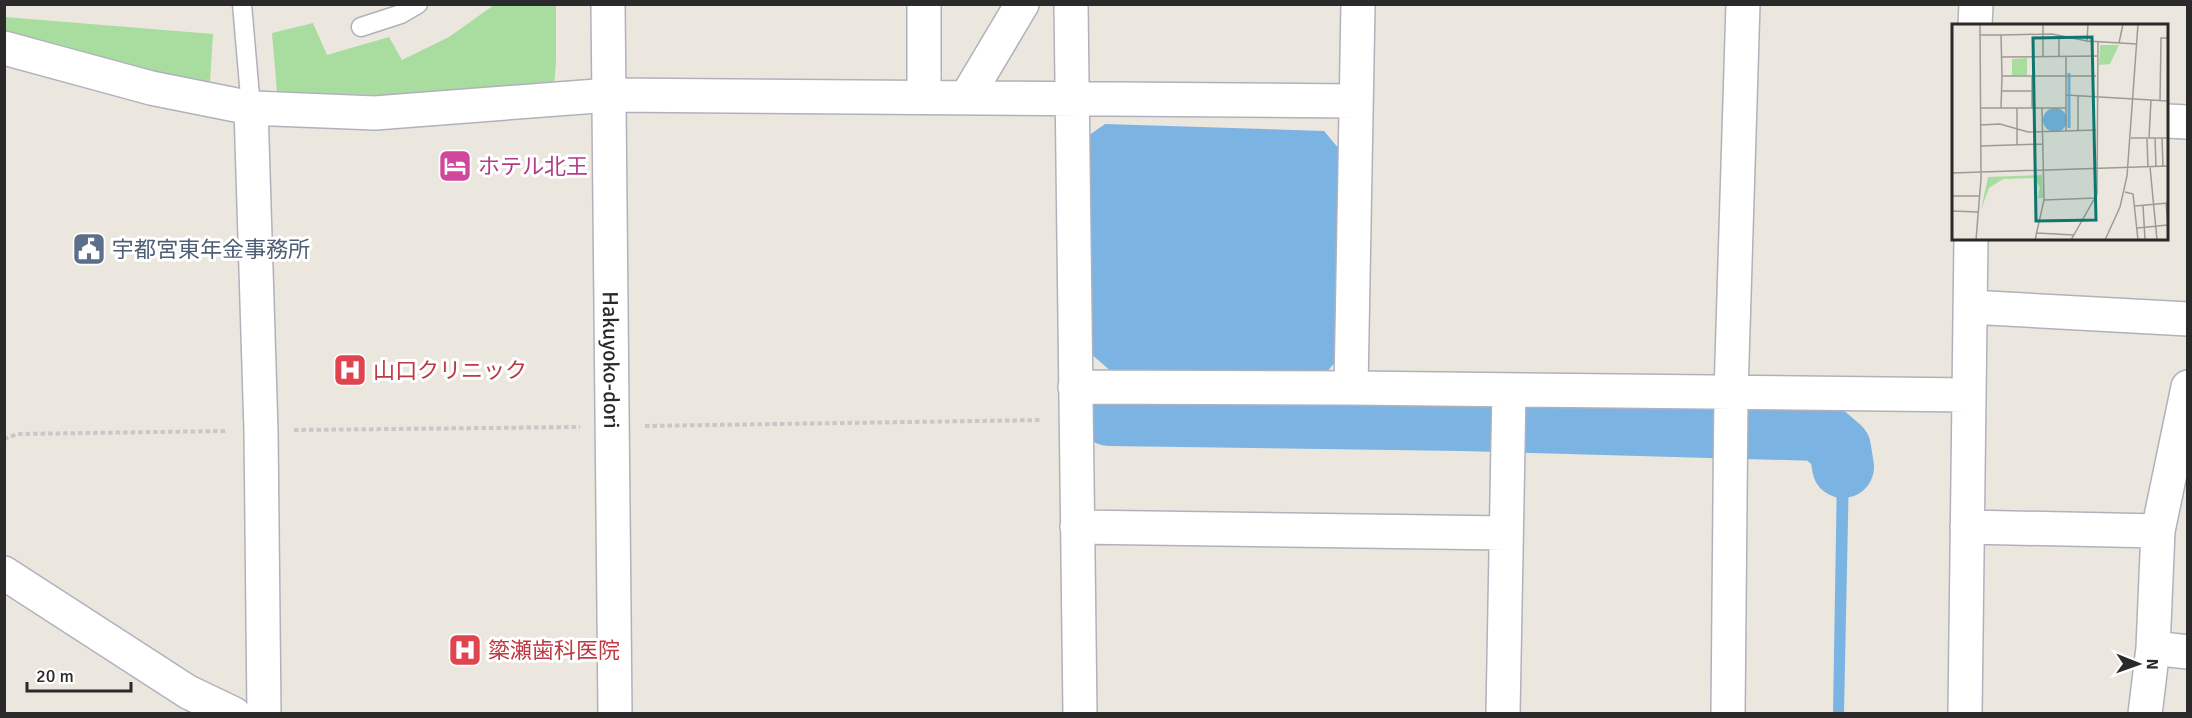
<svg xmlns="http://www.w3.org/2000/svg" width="2192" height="718" font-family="Signika,'Noto Sans JP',sans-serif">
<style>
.green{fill:#a9dc9f}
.water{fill:#7bb4e3}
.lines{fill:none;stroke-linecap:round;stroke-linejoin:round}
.river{stroke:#7bb4e3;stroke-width:62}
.lane-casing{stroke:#b1b1bc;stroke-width:21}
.street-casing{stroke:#b1b1bc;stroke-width:36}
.secondary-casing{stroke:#b1b1bc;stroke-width:36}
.path{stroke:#c8c8c8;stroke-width:4;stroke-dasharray:4.5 3;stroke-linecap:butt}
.lane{stroke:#fff;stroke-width:18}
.street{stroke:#fff;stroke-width:33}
.secondary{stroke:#fff;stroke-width:33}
.labels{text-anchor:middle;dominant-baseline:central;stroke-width:6;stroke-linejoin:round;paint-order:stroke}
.hotel-label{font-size:22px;fill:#b23c85;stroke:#fff;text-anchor:start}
.service-label{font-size:22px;fill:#4e5e75;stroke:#fff;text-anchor:start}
.street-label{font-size:22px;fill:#2a2a2a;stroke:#fff}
.health-label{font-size:22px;fill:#be3a42;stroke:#fff;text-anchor:start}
.inset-river{fill:none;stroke:#7bb4e3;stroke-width:3}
.inset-road{fill:none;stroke:#9e9b96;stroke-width:1.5}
.view{fill:#0f766e;fill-opacity:0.15;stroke:#0f766e;stroke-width:3}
.inset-edge{fill:none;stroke:#2a2a2a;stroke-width:3}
</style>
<rect width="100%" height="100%" fill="#ebe7de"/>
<path class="green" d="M494,5H556V63L554,86L405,96L277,92L272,33L313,23L327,55L389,37L402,60L449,37Z
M5,17L213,34L210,82L154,73L5,33Z"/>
<path class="water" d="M1105,124L1324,131L1340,150V356L1322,378L1113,373L1090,353L1085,138Z
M1109,417L1459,421V430L1109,426Z
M1782,423C1823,424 1840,426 1849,471L1844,713H1833L1837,473C1833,433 1815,437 1781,435Z"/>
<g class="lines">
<path class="river" d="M1109,415L1461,420L1819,430L1840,448L1843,467"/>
<defs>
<path id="lane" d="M242,4L251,108
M361,27L401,14L418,4"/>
<path id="street" d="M924,4V97
M1071,4L1080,714
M1358,4L1351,388L1968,395
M1975,26L1976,4
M4,48L151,88L251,108L375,113L610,95L1356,101
M966,98L1022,4
M251,108L261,431L264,714
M2166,121L2188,122
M1970,307L2188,319
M1075,387L1351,388
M1077,527L1506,533
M1967,527L2158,531
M4,573L188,692L234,714
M2153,648L2158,531L2188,387
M1503,714L1509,390
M1728,714L1731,393L1743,4
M1965,714L1971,238
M2145,714L2153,648L2188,652"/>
<g id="secondary">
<path id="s1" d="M608,4L615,714"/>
</g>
</defs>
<use href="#lane" class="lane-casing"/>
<use href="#street" class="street-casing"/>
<use href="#secondary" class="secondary-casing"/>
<path class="path" d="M645,426L1042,420
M294,430L580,427
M4,439L18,434L226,431"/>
<use href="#lane" class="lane"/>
<use href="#street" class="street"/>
<use href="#secondary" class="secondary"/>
</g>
<defs>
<symbol id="hotel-square" viewBox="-11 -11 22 22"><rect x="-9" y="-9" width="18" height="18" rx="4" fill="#d1479c" stroke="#fff"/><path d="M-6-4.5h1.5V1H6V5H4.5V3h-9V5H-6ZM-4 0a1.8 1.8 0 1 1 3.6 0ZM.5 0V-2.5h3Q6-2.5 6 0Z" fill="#fff"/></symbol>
<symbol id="civic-square" viewBox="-11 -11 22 22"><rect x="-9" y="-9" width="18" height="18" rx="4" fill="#5c6f8a" stroke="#fff"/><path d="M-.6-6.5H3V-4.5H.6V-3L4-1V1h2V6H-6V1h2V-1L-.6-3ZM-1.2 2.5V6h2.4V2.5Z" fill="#fff"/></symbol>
<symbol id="hospital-square" viewBox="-11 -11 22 22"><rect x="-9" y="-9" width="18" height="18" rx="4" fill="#e0444e" stroke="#fff"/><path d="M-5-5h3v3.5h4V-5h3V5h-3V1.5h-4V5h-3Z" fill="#fff"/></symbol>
</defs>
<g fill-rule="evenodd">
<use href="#hotel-square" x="436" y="147" width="38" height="38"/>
<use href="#civic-square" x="70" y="230" width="38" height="38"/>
<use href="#hospital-square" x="331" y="351" width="38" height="38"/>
<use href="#hospital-square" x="446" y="631" width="38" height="38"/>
</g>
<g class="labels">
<g class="hotel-label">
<text x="478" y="166">ホテル北王</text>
</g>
<g class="service-label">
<text x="112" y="249">宇都宮東年金事務所</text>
</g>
<g class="street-label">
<text stroke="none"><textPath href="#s1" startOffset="356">Hakuyoko-dori</textPath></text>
</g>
<g class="health-label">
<text x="373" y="370">山口クリニック</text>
<text x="488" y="650">簗瀬歯科医院</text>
</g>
</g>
<g transform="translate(1952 24)">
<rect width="216" height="216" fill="#ebe7de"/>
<path d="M148,21H167L158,40L147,41ZM75,34V51H60V35ZM90,151L91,174H86L88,163L82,154L51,155L37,164L29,186L36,153Z" fill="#a9dc9f"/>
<path d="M91 96a12 12 0 1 1 24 0a12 12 0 1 1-24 0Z" fill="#7bb4e3"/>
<path class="inset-river" d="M117,104V49"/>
<path class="inset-road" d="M136,0L135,17L185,20M28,11H49L50,52L49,84H28M49,11L100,10L135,17M167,19L171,0M91,32V0M107,32V13M50,33L145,32M50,52H144M80,52V84M49,67H80M114,71L216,77M126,71V107M208,77L209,14H216M49,84H114V32M65,84V121M114,84V107M28,101L48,100L76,108L144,106M179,114H216M197,114L199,76M203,114L204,143M210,114L211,143M195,115L196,143M28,122L91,120M198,143L205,216M0,149L216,142M173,168L181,170L186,216M0,172H28M92,176L144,174M214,179L216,200M191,181L193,216M183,182L216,179M0,187L26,188M185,204L216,201M85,209L122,211M24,216L29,155L28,0M83,216L92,176L90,84M119,216L145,170L146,18M153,216L168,183L175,152L186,0"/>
<path class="view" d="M140,13L144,196L84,197L81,14Z"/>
<rect width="216" height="216" class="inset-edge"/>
</g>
<rect width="2192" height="718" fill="none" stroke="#2a2a2a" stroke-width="12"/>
<g transform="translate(2138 664) rotate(91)" stroke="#ffffff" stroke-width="4.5" paint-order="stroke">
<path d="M0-4.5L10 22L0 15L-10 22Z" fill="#2a2a2a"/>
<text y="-9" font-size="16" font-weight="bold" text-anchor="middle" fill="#2a2a2a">N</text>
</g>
<path d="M27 682v9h104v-9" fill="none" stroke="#2a2a2a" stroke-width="3"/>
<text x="36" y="682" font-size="18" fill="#2a2a2a" stroke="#ffffff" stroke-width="4.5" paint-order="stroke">20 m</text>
</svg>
